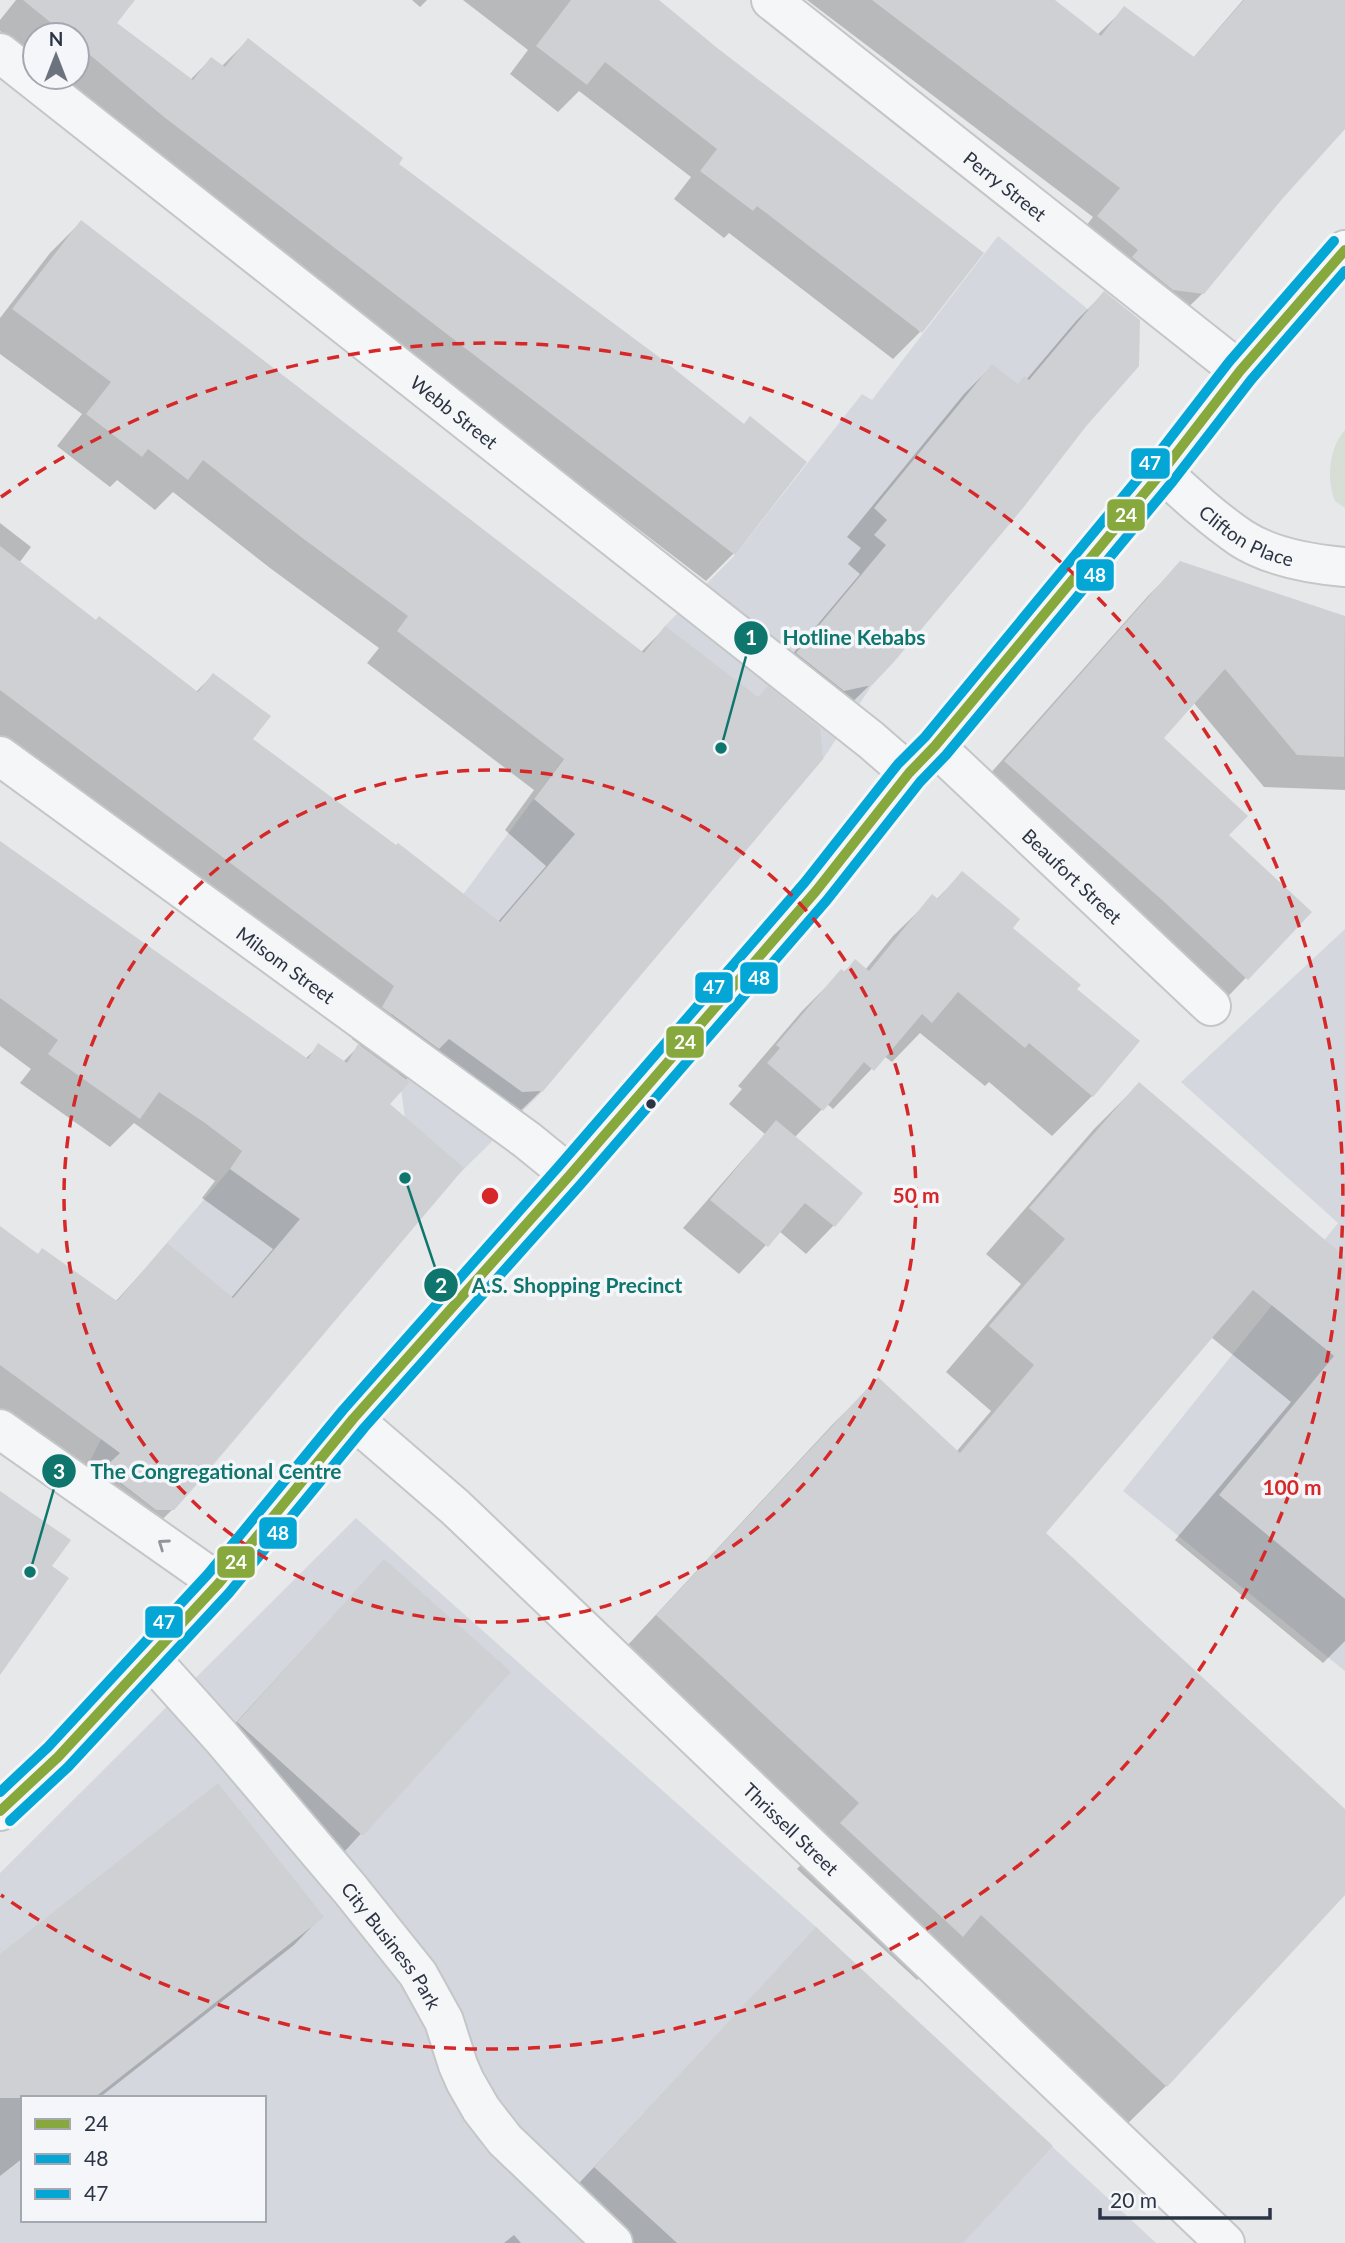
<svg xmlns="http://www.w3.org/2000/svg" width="1345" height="2243" font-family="Lato,sans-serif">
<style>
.built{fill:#d4d7dd;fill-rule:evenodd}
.green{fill:#d6ded6}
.shadow{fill:#0003}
.building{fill:#ced0d3}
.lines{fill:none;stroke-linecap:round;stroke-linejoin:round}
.minor-casing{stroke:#c4c6c8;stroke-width:42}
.major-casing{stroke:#c2c5c8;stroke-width:42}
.minor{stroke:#f5f6f7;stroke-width:38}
.major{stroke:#f8f8f8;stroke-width:38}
.bus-1-casing{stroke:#f4f6f9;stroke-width:16}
.bus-2-casing{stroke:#f4f6f9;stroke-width:16}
.bus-3-casing{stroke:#f4f6f9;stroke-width:16}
.bus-1{stroke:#87a83c;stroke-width:10}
.bus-2{stroke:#04a6d6;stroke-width:10}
.bus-3{stroke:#04a6d6;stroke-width:10}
.oneway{stroke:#90959e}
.ring{fill:none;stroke:#d62828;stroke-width:3.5;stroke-dasharray:12 9}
.bus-dot{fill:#2b3445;stroke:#f4f6f9;stroke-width:2.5}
.labels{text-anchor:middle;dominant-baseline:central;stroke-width:7;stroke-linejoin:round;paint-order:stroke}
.street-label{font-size:19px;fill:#2b3445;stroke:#f4f6f9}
.centre{fill:#d62828;stroke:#f4f6f9;stroke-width:3.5}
.ring-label{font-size:21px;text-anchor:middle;font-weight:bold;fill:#d62828;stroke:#f4f6f9;stroke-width:7;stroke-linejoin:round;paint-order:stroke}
.leader{fill:none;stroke:#0f766e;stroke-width:2.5}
.callout-dot{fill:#0f766e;stroke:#f4f6f9;stroke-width:2.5}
.mark-label{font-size:21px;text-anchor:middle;font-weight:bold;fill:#fff}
.callout-label{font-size:21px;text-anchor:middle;font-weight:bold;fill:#0f766e;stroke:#f4f6f9;stroke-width:7;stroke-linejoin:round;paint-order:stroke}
.line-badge{stroke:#f4f6f9;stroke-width:2.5}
.badge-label{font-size:19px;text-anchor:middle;font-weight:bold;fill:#fff}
</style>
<rect width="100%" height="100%" fill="#e6e8ea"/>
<path class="built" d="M998,236L1139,351V366L1087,425L872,685L823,759L543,1091L459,1174L193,1489L174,1510H156L90,1461L101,1439L113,1306L230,1169L311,1227L405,1119L389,995L592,720L665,626L735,555L862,394L872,400Z
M1345,929V1671L1123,1491L1338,1223L1181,1082Z
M356,1518L816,1927L1156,2243H0V1873ZM23,2098H264V2220H23Z"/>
<path class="green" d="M1345,430V508L1335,501C1326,479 1329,448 1345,430Z"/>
<path class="shadow" d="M16,0H133L114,23L190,80L211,59L221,67L248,40L396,164L743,426L804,462L733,554L706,581L171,171L56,77H77V35H35V60L0,31V20Z
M412,0H427L420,7Z
M463,0H653L920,332L893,359L729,233L724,238L674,199L691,177L579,91L558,112L510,74L528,50Z
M807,0H1052L1097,35L1125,8L1193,58L1243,0H1345V126L1281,197L1203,293L1174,321L1071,245L1093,217Z
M81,222L641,652L665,628L542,1090L510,1121L417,1069L405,1081L387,1105L173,1509L143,1538L0,1415V1228L37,1256L115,1302L167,1245L231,1298L273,1249L202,1198L215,1181L134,1123L110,1147L20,1083L31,1069L0,1046V843L305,1059L319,1046L343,1062L360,1045L352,1039L365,1018L0,744V523L31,547L19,563L95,622L196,692L213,675L251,739L497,923L546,866L505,830L534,790L367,663L379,648L270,568L173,492L155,510L117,480L110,487L57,446L82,414L0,354V318L50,253Z
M1104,293L1085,424L871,684L842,712L770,681L860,574L848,564L861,548L847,537L964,394L992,366L1017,386L1026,380L1076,321Z
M1181,563L1345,618V790L1264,787L1193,702L1161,738L1227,835L1309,912L1214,1011L972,794L1148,596Z
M962,873L1011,928L1075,990L1137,1042L1092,1096L1052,1136L989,1082L985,1086L920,1033L892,1062L884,1056L833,1109L827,1104L794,1138L861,1194L833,1226L806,1254L779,1231L739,1274L683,1228L765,1134L729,1104L742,1089L738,1086L802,1011L841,972L843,973L855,961L865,970L893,936L933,897L936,900Z
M1139,1084L1345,1259V1641L1323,1663L1175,1540L1291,1402L1211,1337L1044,1533L1345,1811V1893L1166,2086L1121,2130L937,1960L917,1980L797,1869L816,1849L613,1661L833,1424L878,1380L956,1452L991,1411L946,1372L1021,1284L986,1254L1094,1129Z
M384,1561L509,1672L334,1863L210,1751Z
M321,1917L294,1945L99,2098H23V2158L0,2176V1957Z
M816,1929L961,2243H619L568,2195Z
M514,2235L521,2243H504Z"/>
<path class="building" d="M23,0H135L117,23L193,80L211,57L225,67L248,38L403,158L399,164L663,360L744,424L750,416L807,462L735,555L164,117L77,44V35H66Z
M571,0H659L716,47L984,253L922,333L757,206L753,211L700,171L717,149L605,62L587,85L536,46Z
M872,0H1055L1101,36L1124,6L1194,57L1244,0H1345V129L1283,198L1204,294L1173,290L1132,257L1138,250L1097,216L1120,188Z
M81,220L644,653L665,626L758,697L768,686L820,728L823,759L543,1091L522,1092L449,1039L439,1049L382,1007L394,986L0,690V546L96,620L99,616L198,692L213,673L271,716L253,739L396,845L398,843L500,922L575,834L534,799L564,759L397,631L408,616L301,537L203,460L188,480L148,449L142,457L86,414L111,382L12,309Z
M1104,291L1140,320L1139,366L1087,425L1023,508L893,663L872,685L844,691L796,653L886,545L874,535L887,520L874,508L992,364L1018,384L1024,376L1029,380Z
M1180,561L1345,616L1344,757L1297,755L1225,669L1164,738L1248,816L1229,835L1312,912L1248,980L1161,899L1004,761Z
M0,841L308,1059L318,1043L347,1063L358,1044L410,1082L390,1104L464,1168L174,1510H156L103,1469L120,1453L0,1365V1226L38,1254L42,1248L117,1301L167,1243L233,1298L300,1219L230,1169L242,1151L205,1123L159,1092L140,1119L48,1054L58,1040L0,998Z
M962,871L1020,919L1013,928L1081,985L1077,989L1140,1041L1093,1097L1029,1043L1025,1048L958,992L932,1023L922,1014L874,1071L864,1062L823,1111L767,1063L780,1048L776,1045L841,969L845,972L855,959L869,971L932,894L938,899Z
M1139,1082L1345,1257V1599L1219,1495L1334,1356L1253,1290L1046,1533L1345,1809V1895L1167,2087L981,1915L963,1937L840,1823L859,1803L656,1615L878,1377L960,1453L1034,1365L989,1326L1065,1239L1029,1208Z
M776,1120L863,1193L835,1227L805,1203L768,1247L710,1200Z
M0,1491L71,1540L52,1566L69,1578L0,1675Z
M384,1559L511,1672L363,1836L237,1722Z
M218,1783L324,1917L94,2098H0V1954Z
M816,1927L1053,2146L963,2243H677L594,2167Z"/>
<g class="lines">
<defs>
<g id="minor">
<path id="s1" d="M771,0L1240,371"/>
<path id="s2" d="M0,53L871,740L909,773"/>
<path id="s3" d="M1162,472C1187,495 1213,519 1241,538C1270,557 1311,564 1345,567"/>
<path id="s4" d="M935,746L1211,1006"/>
<path id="s5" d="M0,756L527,1140L570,1175"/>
<path id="s6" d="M353,1419L455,1507L1225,2243"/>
<path d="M0,1429L219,1583"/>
<path id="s7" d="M150,1658L221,1737L350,1889L418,1974L444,2021L458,2065L465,2081L481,2109L505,2140L613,2243"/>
</g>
<path id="major" d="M0,1811L58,1757L219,1583L353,1419L570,1175L816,891L909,773L935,746L1162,472L1240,371L1345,250"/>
</defs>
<use href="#minor" class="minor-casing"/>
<use href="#major" class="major-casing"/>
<use href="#minor" class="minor"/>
<use href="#major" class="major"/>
<defs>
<path id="bus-1" d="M0,1811L58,1757L219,1583L353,1419L570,1175L816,891L909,773L935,746L1162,472L1240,371L1345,250"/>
<path id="bus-2" d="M10,1821L68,1767L229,1593L364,1428L581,1184L827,900L920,782L946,755L1173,481L1251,380L1345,271"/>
<path id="bus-3" d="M0,1792L48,1747L208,1574L343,1410L559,1166L805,882L898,764L925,737L1151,463L1229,362L1334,241"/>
</defs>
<use href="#bus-1" class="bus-1-casing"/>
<use href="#bus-2" class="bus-2-casing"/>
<use href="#bus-3" class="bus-3-casing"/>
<use href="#bus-1" class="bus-1"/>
<use href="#bus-2" class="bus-2"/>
<use href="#bus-3" class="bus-3"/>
</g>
<defs><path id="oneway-chevron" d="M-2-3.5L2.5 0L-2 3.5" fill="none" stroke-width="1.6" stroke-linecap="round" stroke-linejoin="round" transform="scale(1.75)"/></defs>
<use class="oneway" href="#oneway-chevron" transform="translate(163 1544) rotate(-145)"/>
<g class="ring">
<circle cx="490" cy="1196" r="426"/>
<path d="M1 497A853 853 0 1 1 1 1895"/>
</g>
<circle class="bus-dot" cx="651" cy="1104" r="6"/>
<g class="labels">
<g class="street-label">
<text stroke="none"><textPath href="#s1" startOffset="299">Perry Street</textPath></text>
<text stroke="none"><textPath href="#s2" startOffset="579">Webb Street</textPath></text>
<text stroke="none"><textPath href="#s3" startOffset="107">Clifton Place</textPath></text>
<text stroke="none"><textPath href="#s4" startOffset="189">Beaufort Street</textPath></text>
<text stroke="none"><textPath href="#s5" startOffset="354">Milsom Street</textPath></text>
<text stroke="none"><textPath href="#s6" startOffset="600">Thrissell Street</textPath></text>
<text stroke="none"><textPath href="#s7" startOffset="376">City Business Park</textPath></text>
</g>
</g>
<circle cx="490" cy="1196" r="10" class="centre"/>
<g class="ring-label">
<text x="916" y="1203">50 m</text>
<text x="1292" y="1495">100 m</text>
</g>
<path class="leader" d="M721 748L751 638M405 1178L441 1285M30 1572L59 1471"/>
<g class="callout-dot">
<circle cx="721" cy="748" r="7"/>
<circle cx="405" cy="1178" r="7"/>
<circle cx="30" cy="1572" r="7"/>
<circle cx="751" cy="638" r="18"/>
<circle cx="441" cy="1285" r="18"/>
<circle cx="59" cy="1471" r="18"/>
</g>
<g class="mark-label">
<text x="751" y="645">1</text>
<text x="441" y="1293">2</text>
<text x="59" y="1479">3</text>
</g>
<g class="callout-label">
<text x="854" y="645">Hotline Kebabs</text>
<text x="577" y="1293">A.S. Shopping Precinct</text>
<text x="216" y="1479">The Congregational Centre</text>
</g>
<g class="line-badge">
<rect x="1130" y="447" width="41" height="33" rx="7" fill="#04a6d6"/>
<rect x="1106" y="498" width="40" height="34" rx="7" fill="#87a83c"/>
<rect x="1075" y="558" width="40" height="34" rx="7" fill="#04a6d6"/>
<rect x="739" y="961" width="40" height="34" rx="7" fill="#04a6d6"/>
<rect x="694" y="971" width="40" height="33" rx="7" fill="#04a6d6"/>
<rect x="665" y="1025" width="40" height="34" rx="7" fill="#87a83c"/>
<rect x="258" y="1516" width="40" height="34" rx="7" fill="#04a6d6"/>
<rect x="216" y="1545" width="40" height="34" rx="7" fill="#87a83c"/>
<rect x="144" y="1605" width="40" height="34" rx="7" fill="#04a6d6"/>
</g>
<g class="badge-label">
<text x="1150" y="470">47</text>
<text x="1126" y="522">24</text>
<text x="1095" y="582">48</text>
<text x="759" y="985">48</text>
<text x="714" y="994">47</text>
<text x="685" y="1049">24</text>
<text x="278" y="1540">48</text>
<text x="236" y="1569">24</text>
<text x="164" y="1629">47</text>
</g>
<rect x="21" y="2096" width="245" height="126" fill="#f4f6f9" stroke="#a4a8b1" stroke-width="2"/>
<rect x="35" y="2119" width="35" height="10" fill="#87a83c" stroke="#a4a8b1" stroke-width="2"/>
<text x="84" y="2131" font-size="21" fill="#2b3445">24</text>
<rect x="35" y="2154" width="35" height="10" fill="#04a6d6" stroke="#a4a8b1" stroke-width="2"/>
<text x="84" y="2166" font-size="21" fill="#2b3445">48</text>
<rect x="35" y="2189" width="35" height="10" fill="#04a6d6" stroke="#a4a8b1" stroke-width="2"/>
<text x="84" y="2201" font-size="21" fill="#2b3445">47</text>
<g transform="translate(56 56)"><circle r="33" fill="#f4f6f9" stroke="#a4a8b1" stroke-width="2"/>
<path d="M0-5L12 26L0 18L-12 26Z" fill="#6c737f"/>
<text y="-10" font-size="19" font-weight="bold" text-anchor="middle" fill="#2b3445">N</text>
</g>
<path d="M1100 2208v10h170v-10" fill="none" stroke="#2b3445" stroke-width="3.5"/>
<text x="1110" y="2208" font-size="21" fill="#2b3445" stroke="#f4f6f9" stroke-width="5" paint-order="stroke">20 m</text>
</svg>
